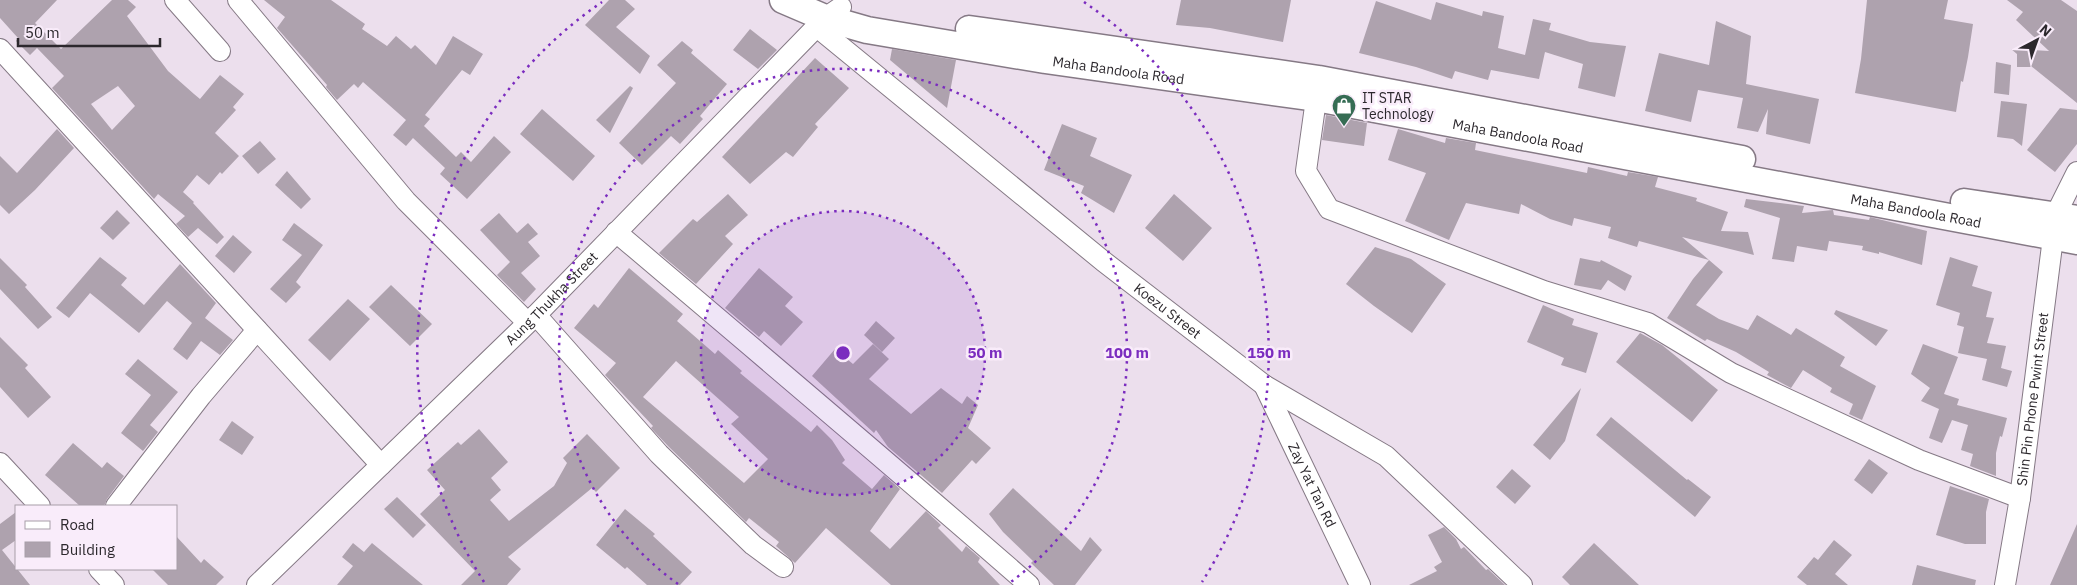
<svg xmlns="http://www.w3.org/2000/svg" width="2077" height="585" font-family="'IBM Plex Sans',sans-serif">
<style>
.building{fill:#aea2ae;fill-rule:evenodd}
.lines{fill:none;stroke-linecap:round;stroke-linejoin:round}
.minor-casing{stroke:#857985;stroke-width:22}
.major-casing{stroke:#857985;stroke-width:29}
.minor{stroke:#fff;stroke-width:20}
.major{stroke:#fff;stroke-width:26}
.ring{fill:none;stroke:#7b2cbf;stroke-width:2.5;stroke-dasharray:2.5 5}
.labels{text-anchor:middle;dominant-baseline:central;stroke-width:5;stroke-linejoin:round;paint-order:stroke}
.street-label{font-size:14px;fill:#2c282d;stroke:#f9ecfa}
.poi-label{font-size:14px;fill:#2c282d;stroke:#f9ecfa;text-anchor:start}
.centre{fill:#7b2cbf;stroke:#f9ecfa;stroke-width:2.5}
.ring-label{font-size:15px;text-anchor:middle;font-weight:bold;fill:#7b2cbf;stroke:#f9ecfa;stroke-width:5;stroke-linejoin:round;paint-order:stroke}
</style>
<rect width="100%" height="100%" fill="#ecdfed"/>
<path class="building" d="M0,0H57L35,23L61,49L112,0H128L136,7L127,16L168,71L194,94L200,99L220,75L244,94L233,107L236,110L215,133L239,156L222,174L220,172L209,185L197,175L183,192L194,202L193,203L224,237L217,244L198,228L188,237L176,224L185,216L158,194L154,199L52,88L64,76L37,48L30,55L16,41L18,38L0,18ZM118,86L135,106L112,130L91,104Z
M264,0H331L365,24L362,29L387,46L396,36L411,49L415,45L436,65L453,36L483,54L470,75L462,70L425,115L430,119L424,126L456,157L461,152L471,162L494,136L511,152L467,199L440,174L445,168L413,138L406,146L393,135L406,120L363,82L358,88L354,84L337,100L326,87L327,85L277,28L285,17Z
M609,0H625L635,9L616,27L650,56L640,74L585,25Z
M1181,0H1291L1283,42L1210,28L1176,25Z
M1867,0H1948L1944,19L1973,24L1968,57L1963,82L1961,81L1956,112L1855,93L1861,59Z
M2007,0H2061L2077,11V103L2031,66V67H2017V54L2011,49L2049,51L2016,20L2023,12Z
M1376,1L1431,20L1436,2L1482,16L1483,11L1504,16L1498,48L1525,55L1533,19L1551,23L1549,30L1590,42L1626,46L1615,97L1578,88L1583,64L1545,52L1539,79L1491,70L1488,80L1455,71L1452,79L1416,67L1359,53Z
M1716,21L1751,36L1746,84L1819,99L1810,144L1766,134L1768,109L1758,132L1737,128L1743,98L1698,90L1691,122L1645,111L1659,53L1709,65Z
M750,29L777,50L758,69L733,50Z
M682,41L693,50L691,53L727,84L700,116L703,119L680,144L671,136L642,165L619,143L676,83L657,65Z
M892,49L956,60L947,108L890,60Z
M815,58L849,88L815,124L818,127L793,157L786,152L750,184L722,157Z
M1996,62L2011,65L2009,95L1994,93Z
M630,86L633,88L610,133L596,120Z
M2001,101L2027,104L2022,146L2013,139L1997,137Z
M2060,108L2077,110V144L2055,172L2027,150Z
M542,109L595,156L573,181L520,134Z
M1326,115L1367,123L1364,146L1322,140Z
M1062,124L1097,138L1090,156L1132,175L1114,213L1081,193L1084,186L1044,170Z
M57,129L74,148L35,190L9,214L0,205V156L17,173Z
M1398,129L1445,143L1446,138L1476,143L1475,150L1587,173L1588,167L1627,176L1628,172L1658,177L1655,187L1697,198L1696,201L1728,212L1721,231L1748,232L1754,255L1682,237L1709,260L1639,241L1637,247L1608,238L1611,227L1574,218L1572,226L1550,219L1521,204L1519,214L1466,203L1449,240L1405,221L1426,173L1388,160Z
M260,141L276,159L258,174L242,156Z
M287,171L311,199L301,209L275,185Z
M728,194L748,215L725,236L733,244L696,284L659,253L693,219L697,222Z
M1174,194L1212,228L1183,261L1145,228Z
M1746,199L1804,206L1802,213L1833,210L1834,215L1869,220L1870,217L1927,231L1922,265L1879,252V254L1862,250L1863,246L1829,241L1827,251L1797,246L1794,262L1772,259L1780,218L1744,207Z
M117,210L130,223L113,240L100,228Z
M499,213L517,233L528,223L538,234L528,242L540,256L521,273L536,289L524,302L497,275L510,262L480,230Z
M294,223L323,245L296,282L301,287L286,303L270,289L302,255L282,240Z
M233,235L252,252L234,273L215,256Z
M1375,247L1411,259L1446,284L1412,333L1374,306L1346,284Z
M100,257L127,278L121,285L144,305L180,264L216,303L205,318L233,340L220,355L201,341L187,360L173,349L192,323L167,301L139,333L90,293L69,318L56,308Z
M1950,257L1978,266L1972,286L1992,292L1986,317L1994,318L1987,343L2006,346L2001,368L2012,371L2007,387L1982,380L1987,359L1958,353L1964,327L1957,325L1960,313L1936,305Z
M0,258L27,285L25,287L52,317L38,329L0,289Z
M1580,258L1600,262L1601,260L1632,276L1625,291L1608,280L1601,290L1574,285Z
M1709,260L1723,272L1696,305L1719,319L1748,330L1757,315L1791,335L1796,328L1845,357L1840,366L1876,386L1862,420L1849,414L1853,404L1830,392L1832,388L1803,370L1791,388L1767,375L1769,372L1736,352L1707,339L1705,341L1667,318L1693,279Z
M629,268L683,314L677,321L715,354L718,350L742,371L740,373L811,432L817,425L832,440L845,460L842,463L872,489L884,475L900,489L870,531L890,549L926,511L941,525L938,528L962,552L966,546L980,558L978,562L1000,585H891L826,528L795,563L776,546L779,542L749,518L746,522L668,446L651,428L653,426L605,375L616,363L574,328L594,304L598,308ZM676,361L739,417L731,424L768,459L744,483L643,397Z
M759,268L793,297L785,306L803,322L781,346L764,331L759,337L725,308Z
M391,285L432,324L410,346L369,307Z
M348,299L370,319L330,361L308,340Z
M1543,305L1574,319L1572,325L1598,333L1586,373L1561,365L1564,358L1527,342Z
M1836,310L1888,330L1876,346L1834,314Z
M876,321L895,338L882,352L864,335Z
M1640,333L1662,345L1718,390L1692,422L1616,362Z
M0,337L28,365L25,368L51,397L28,418L0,387Z
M873,344L889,359L869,379L911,414L941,388L962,404L967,396L978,405L968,428L991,448L976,464L972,460L942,493L888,447L876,430L874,433L812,376L835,349L853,364Z
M1923,344L1958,357L1944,394L1959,399L1957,405L2007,418L2002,437L2000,436L1996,453V476L1970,466L1973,454L1961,450L1968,425L1952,420L1942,443L1929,438L1939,409L1921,401L1930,388L1911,374Z
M138,359L178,392L150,425L158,432L143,451L121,433L151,395L125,374Z
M1581,388L1565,441L1550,460L1533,445Z
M1611,417L1687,480L1688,479L1711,497L1695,517L1596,435Z
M232,421L254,437L242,455L219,440Z
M479,429L508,462L491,478L501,490L490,500L509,521L554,486L567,463L563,458L587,434L620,468L596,492L592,488L508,557L521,569L507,585H461L475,571L420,514L445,490L427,470L458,442L461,445Z
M73,443L102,468L107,462L124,476L107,499L104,506H80L45,475Z
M1869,459L1888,473L1872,494L1854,480Z
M1512,469L1531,486L1515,504L1496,487Z
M1950,486L1989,499L1986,512V544H1965L1936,535Z
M1013,488L1081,551L1090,537L1102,550L1075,585H1054L1031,563L1033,561L1003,532L989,514Z
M397,497L426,525L413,538L384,509Z
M625,509L655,534L653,536L692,572L680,585H647L627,567L625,569L596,545Z
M16,512V540L2,550L30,585H0V524Z
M2077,524V585H2050Z
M1444,527L1456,539L1461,549L1464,547L1486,570L1488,569L1505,585H1409L1437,571L1434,567L1442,562L1428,535Z
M176,536L201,563L204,559L224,577L216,585H168L152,569H176Z
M1834,540L1852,555L1835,574L1848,585H1807L1797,577L1814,557L1818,560Z
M353,543L364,552L372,543L423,585H337L353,566L342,557Z
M1594,543L1639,585H1570L1562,577Z
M1917,565L1976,580L1975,585H1912Z"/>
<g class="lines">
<defs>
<g id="minor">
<path d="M175,0L220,51"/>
<path d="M238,0L406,201L527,322"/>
<path id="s1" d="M817,27L1103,261L1264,385L1386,456L1522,585"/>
<path d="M0,49L381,465"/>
<path d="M1318,85L1306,171L1329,209L1544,291L1648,323L1731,373L1919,460L2020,498"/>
<path d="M616,232C754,349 893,466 1029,585"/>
<path d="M536,315L659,454L753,545L783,567"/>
<path id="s2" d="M1264,385L1360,585"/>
<path d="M0,463L40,506"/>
<path d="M116,506L201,396L257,330"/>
<path d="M99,569L114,585"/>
<path id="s3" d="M257,585L536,315L825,18L841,7"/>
<path id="s4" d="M2005,585L2020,498L2056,214L2077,172"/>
</g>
<g id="major">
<path id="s5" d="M783,0L825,18L867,30L1045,60L1316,98L2077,241"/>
<path d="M969,29L1319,79L1742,159"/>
<path d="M1964,202L2077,219"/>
</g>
</defs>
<use href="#minor" class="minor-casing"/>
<use href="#major" class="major-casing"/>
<use href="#minor" class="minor"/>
<use href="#major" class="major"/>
</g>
<circle cx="843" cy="353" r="142" fill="#7b2cbf" fill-opacity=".12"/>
<g class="ring">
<circle cx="843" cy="353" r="142"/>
<path d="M678 584A284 284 0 1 1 1008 584"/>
<path d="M484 582A426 426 0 0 1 602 2M1084 2A426 426 0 0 1 1202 582"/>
</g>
<defs>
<symbol id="shop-pin" viewBox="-11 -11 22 30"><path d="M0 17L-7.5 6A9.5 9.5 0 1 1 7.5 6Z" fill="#366d54" stroke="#f9ecfa"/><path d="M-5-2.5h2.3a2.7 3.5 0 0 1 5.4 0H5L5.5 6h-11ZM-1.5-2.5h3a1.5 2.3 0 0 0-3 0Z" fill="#fff"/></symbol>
</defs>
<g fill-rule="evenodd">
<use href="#shop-pin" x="1330" y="92" width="28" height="38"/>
</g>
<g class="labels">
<g class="street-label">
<text stroke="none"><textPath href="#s5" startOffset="344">Maha Bandoola Road</textPath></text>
<text stroke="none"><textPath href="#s5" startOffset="749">Maha Bandoola Road</textPath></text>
<text stroke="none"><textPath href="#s5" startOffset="1154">Maha Bandoola Road</textPath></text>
<text stroke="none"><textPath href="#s3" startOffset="411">Aung Thukha Street</textPath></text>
<text stroke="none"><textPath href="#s1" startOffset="451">Koezu Street</textPath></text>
<text stroke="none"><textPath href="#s4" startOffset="188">Shin Pin Phone Pwint Street</textPath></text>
<text stroke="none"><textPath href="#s2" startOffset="111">Zay Yat Tan Rd</textPath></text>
</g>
<g class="poi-label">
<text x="1362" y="98">IT STAR<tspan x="1362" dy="16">Technology</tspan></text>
</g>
</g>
<circle cx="843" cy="353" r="8" class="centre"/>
<g class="ring-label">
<text x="985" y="358">50 m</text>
<text x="1127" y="358">100 m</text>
<text x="1269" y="358">150 m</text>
</g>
<rect x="15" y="505" width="162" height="65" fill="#f9ecfa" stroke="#a79ea8"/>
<rect x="25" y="521" width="25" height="8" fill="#ffffff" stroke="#a79ea8"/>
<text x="60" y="530" font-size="15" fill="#2c282d">Road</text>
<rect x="25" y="542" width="25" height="15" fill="#aea2ae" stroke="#a79ea8"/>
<text x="60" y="555" font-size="15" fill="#2c282d">Building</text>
<g transform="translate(2037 40) rotate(41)" stroke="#f9ecfa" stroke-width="4" paint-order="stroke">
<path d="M0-4L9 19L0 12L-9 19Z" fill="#2c282d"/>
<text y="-8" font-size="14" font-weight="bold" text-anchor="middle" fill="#2c282d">N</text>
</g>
<path d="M18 38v8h142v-8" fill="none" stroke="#2c282d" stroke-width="2.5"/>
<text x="25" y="38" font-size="15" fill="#2c282d" stroke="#f9ecfa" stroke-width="4" paint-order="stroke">50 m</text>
</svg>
